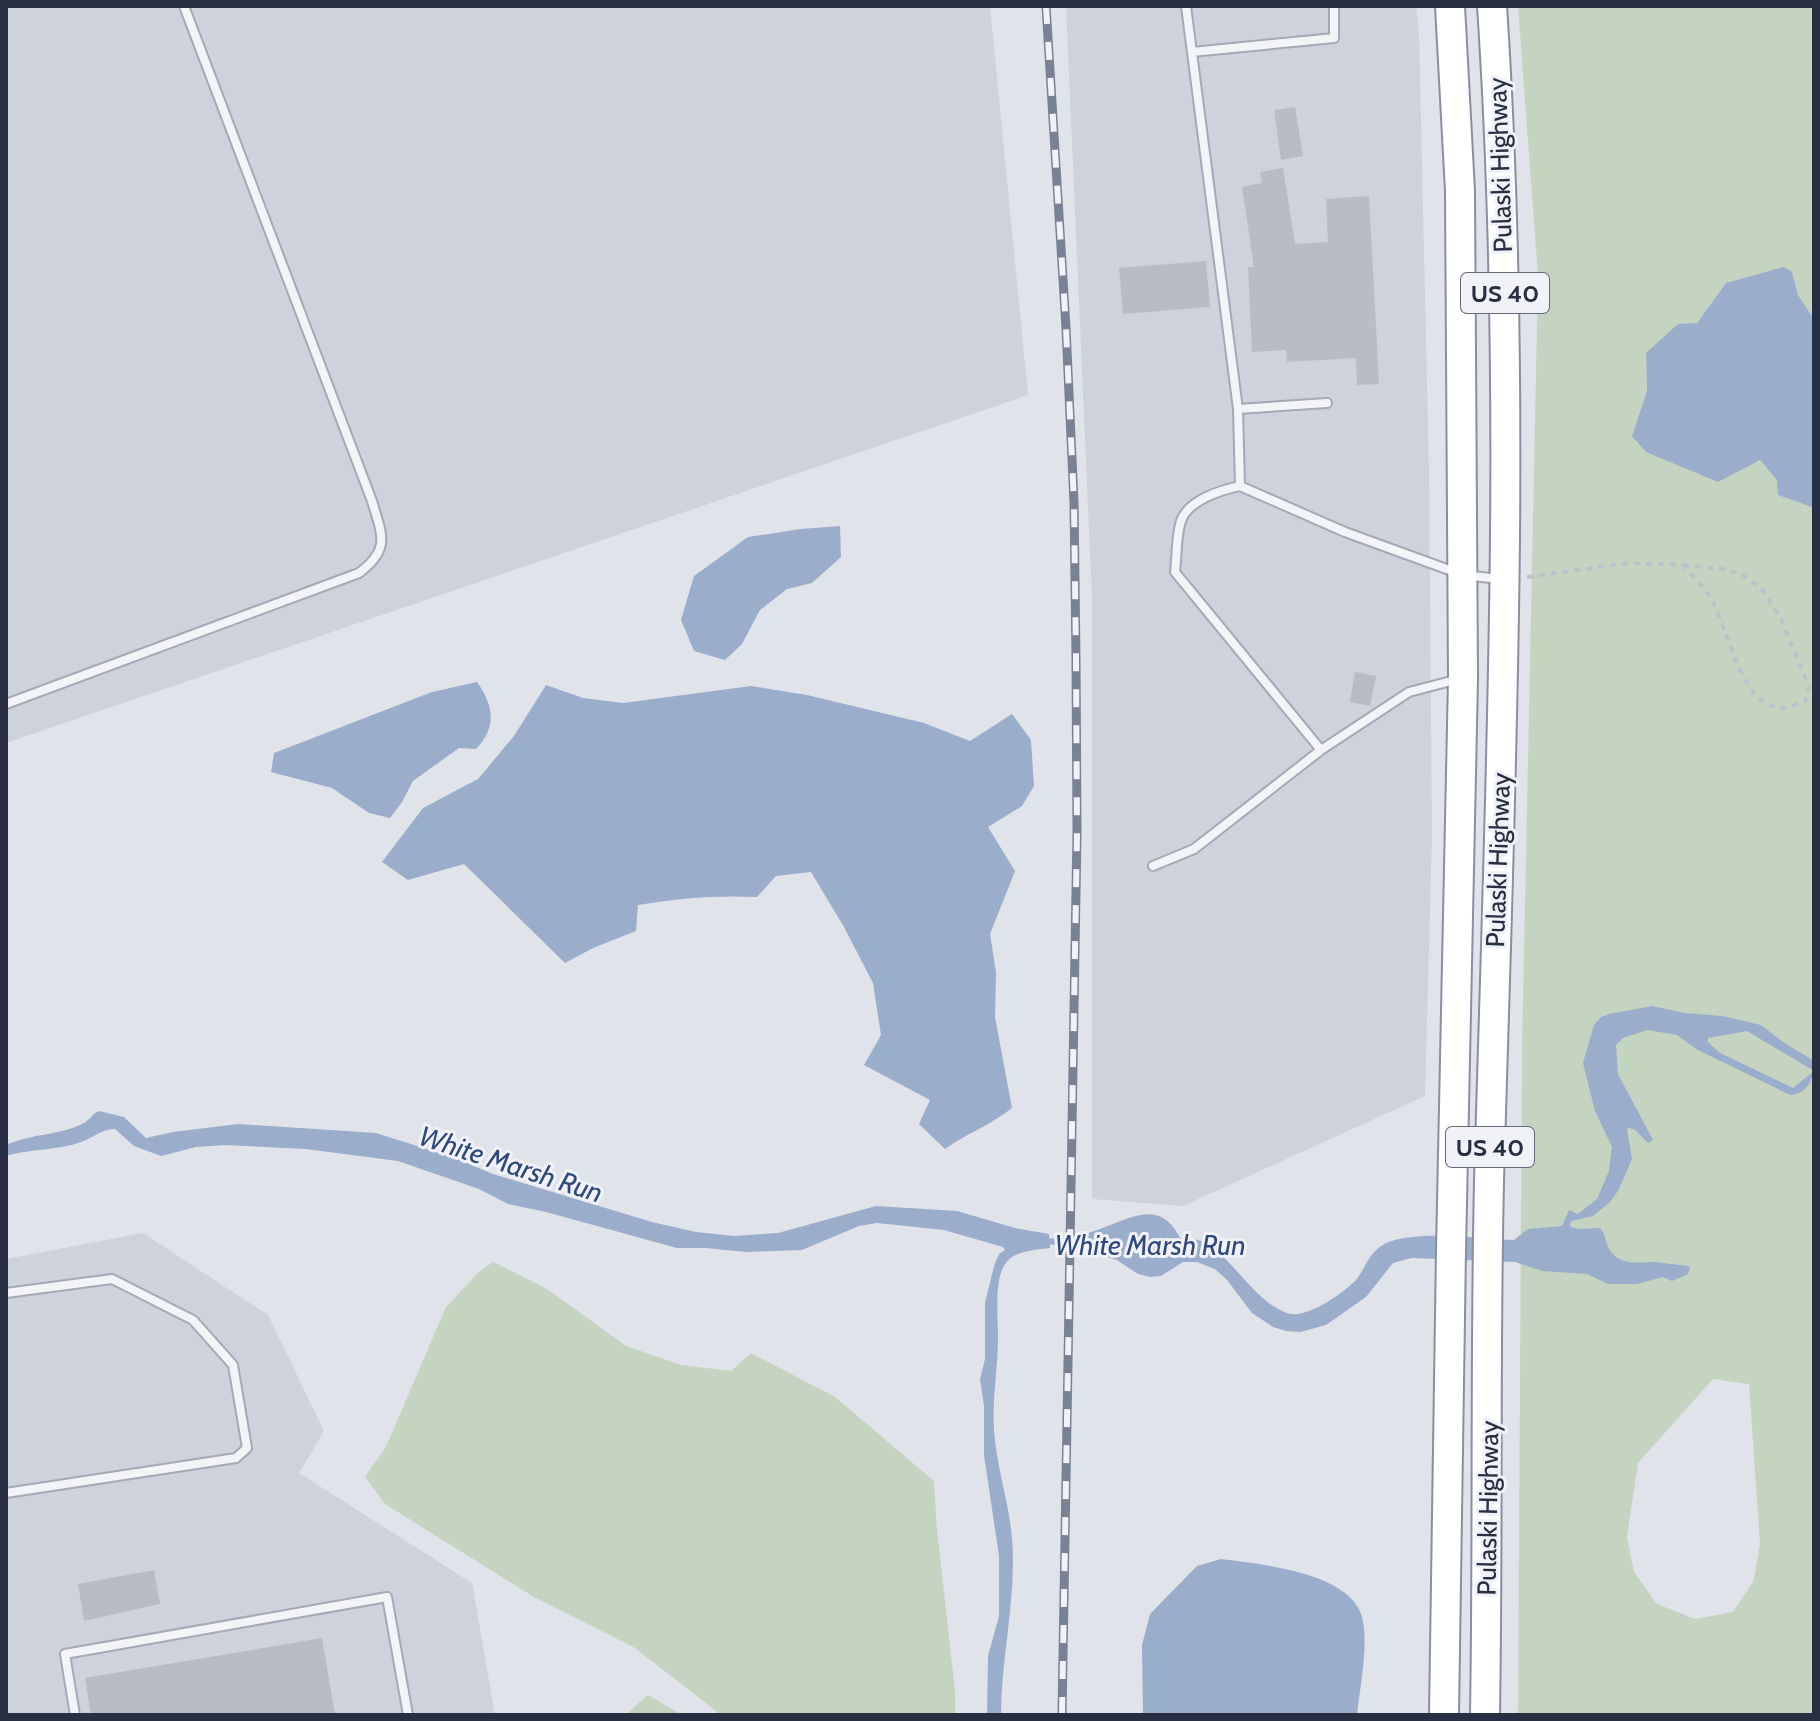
<svg xmlns="http://www.w3.org/2000/svg" width="1820" height="1721" font-family="Cabin,sans-serif">
<style>
.built{fill:#ced2dc}
.green{fill:#c4d4c1;fill-rule:evenodd}
.water{fill:#9aadcb;fill-rule:evenodd}
.lines{fill:none;stroke-linecap:round;stroke-linejoin:round}
.stream{stroke:#9aadcb;stroke-width:6}
.building{fill:#b7bcc7}
.lane-casing{stroke:#a5a9b4;stroke-width:12}
.highway-casing{stroke:#878fa1;stroke-width:32}
.path{stroke:#bec1c9;stroke-width:4;stroke-dasharray:6 6;stroke-linecap:butt}
.lane{stroke:#f3f4f8;stroke-width:8}
.highway{stroke:#fff;stroke-width:28}
.rail-casing{stroke:#798194;stroke-width:9}
.rail{stroke:#f0f2f7;stroke-width:6;stroke-dasharray:18;stroke-linecap:butt}
.labels{text-anchor:middle;dominant-baseline:central;stroke-width:6;stroke-linejoin:round;paint-order:stroke}
.shield{fill:#f0f2f7;stroke:#646a78;stroke-width:2}
.shield-label{font-size:24px;font-weight:bold;fill:#282f42}
.street-label{font-size:26px;fill:#282f42;stroke:#f0f2f7}
.water-label{font-size:28px;font-style:italic;fill:#304978;stroke:#f0f2f7}
</style>
<rect width="100%" height="100%" fill="#e0e3ea"/>
<path class="built" d="M6,6H990L1028,395L6,743Z
M1066,6H1416L1419,35L1429,469L1432,836L1425,1096L1183,1206L1092,1199V598Z
M143,1233L268,1315L324,1431L299,1473L472,1583L495,1715H6V1259Z"/>
<path class="green" d="M1518,6H1814V319L1798,295L1792,272L1726,283L1697,323L1646,353L1647,391L1632,436L1760,460L1778,480V495L1814,508V1715H1518L1522,1050L1538,276ZM1713,1379L1749,1384L1760,1543L1754,1580L1733,1612L1695,1619L1657,1604L1634,1572L1627,1537L1638,1463Z
M493,1262L547,1289L626,1346L681,1365L731,1371L751,1353L835,1397L934,1481L937,1530L955,1691V1715H717L716,1711L635,1648L534,1597L385,1504L365,1477L386,1447L446,1307L479,1272Z
M648,1695L682,1715H625Z"/>
<path class="water" d="M1784,267L1792,272L1798,295L1814,319V508L1778,495L1777,480L1760,460L1718,482L1646,452L1632,436L1647,391L1646,353L1678,324L1697,323L1726,283Z
M840,526L841,557L812,583L787,589L760,610L742,644L725,660L694,651L681,620L694,576L748,537L801,529Z
M477,682C494,706 497,727 476,749L459,748L413,781L402,802L390,818L369,813L332,788L271,772L274,753L432,692Z
M546,685L583,698L623,703L751,686L807,695L924,723L970,741L1012,714L1031,740L1034,786L1022,806L988,827L1015,871L990,934L996,972L995,1017L1012,1108C991,1125 967,1133 945,1149L919,1124L930,1100L864,1065L881,1035L873,983L844,927L811,872L776,876L757,897C717,895 677,898 638,905L636,931L593,948L565,963L464,864L408,880L382,862L423,808L478,779L514,736Z
M1652,1006L1685,1013L1722,1016L1761,1025L1783,1042L1814,1061C1814,1077 1809,1094 1790,1095L1696,1049L1677,1035L1647,1030L1623,1038L1616,1045L1618,1074L1653,1140L1648,1143L1634,1129L1627,1128L1632,1159L1618,1191L1609,1203L1593,1216L1571,1221L1570,1227L1580,1229L1600,1228C1607,1236 1605,1244 1611,1252C1623,1266 1638,1262 1655,1262C1666,1263 1677,1265 1688,1266L1690,1268L1688,1274L1672,1281L1663,1277L1637,1284H1608L1587,1274L1542,1271L1515,1262L1412,1258L1393,1263L1366,1297L1326,1325L1300,1332L1286,1331L1273,1327L1252,1313L1227,1280L1215,1269L1197,1262H1183L1161,1276L1150,1277L1138,1274L1117,1260L1077,1248V1235C1117,1230 1156,1189 1180,1238C1186,1241 1192,1238 1198,1240C1229,1250 1252,1301 1287,1313C1306,1320 1343,1293 1356,1280C1365,1269 1368,1255 1381,1246C1408,1228 1482,1239 1514,1240L1528,1229L1562,1226L1569,1210L1578,1214L1597,1199L1609,1171L1612,1147L1595,1111L1583,1063L1594,1025L1601,1017L1609,1014ZM1747,1031L1814,1071L1793,1088L1720,1053L1708,1042V1038Z
M99,1111L124,1117L146,1138L173,1132L238,1124L376,1133L455,1158L493,1174L652,1222L696,1232L734,1236L778,1233L876,1206L957,1211L1015,1228L1049,1234L1050,1248C1035,1250 1013,1251 1005,1264C994,1280 998,1318 998,1337C998,1368 992,1398 994,1429C996,1466 1009,1501 1012,1538C1017,1597 1001,1656 1001,1715H987L988,1656L999,1616V1556L984,1455V1406L980,1379L985,1359V1303L994,1266L999,1254L1005,1250L1003,1247L944,1230L877,1223L859,1226L802,1250L746,1252L706,1248H677L546,1212L508,1204L479,1189L398,1161L306,1149L226,1145L196,1147L161,1156L134,1146L115,1129C103,1129 97,1135 86,1140C61,1151 32,1148 6,1156V1145C30,1134 62,1135 84,1123C91,1119 92,1114 99,1111Z
M1221,1559C1259,1564 1351,1572 1362,1617C1369,1644 1360,1686 1357,1715H1143L1142,1645L1150,1614L1197,1566Z"/>
<g class="lines">
<path class="stream" d="M1041,1241L1082,1243"/>
</g>
<path class="building" d="M1295,107L1303,156L1281,160L1274,110Z
M1283,168L1295,244L1328,242L1326,199L1369,196L1379,384L1357,385L1356,358L1287,362L1286,350L1252,352L1248,267H1254L1242,187L1262,183L1260,172Z
M1206,261L1210,307L1123,314L1119,268Z
M1355,672L1376,676L1370,706L1350,702Z
M154,1570L160,1604L84,1621L78,1584Z
M322,1638L335,1715H91L85,1678Z"/>
<g class="lines">
<defs>
<path id="lane" d="M1186,6L1238,409L1240,486
M1192,52L1334,38V6
M1238,409L1327,403
M6,704L359,573C391,549 382,535 372,501L184,6
M1321,750L1175,572C1177,556 1176,536 1181,521C1188,500 1221,490 1240,486L1345,532L1463,575L1500,579
M1153,866L1194,849L1321,750L1409,692L1459,679
M6,1293L112,1279L193,1320L233,1365L247,1448L236,1458L6,1493
M75,1715L65,1654L387,1597L408,1715"/>
<path id="highway" d="M1444,1715L1451,1250L1463,678L1460,191L1450,6
M1485,1715C1488,1538 1485,1360 1489,1182C1500,790 1518,398 1492,6"/>
</defs>
<use href="#lane" class="lane-casing"/>
<use href="#highway" class="highway-casing"/>
<path class="path" d="M1683,565L1723,569L1741,574L1761,588L1781,619L1809,687L1806,700C1799,703 1790,707 1783,708C1741,710 1728,626 1711,599C1704,586 1692,576 1683,565Z
M1527,577L1628,563L1683,565"/>
<use href="#lane" class="lane"/>
<use href="#highway" class="highway"/>
<defs>
<path id="rail" d="M1046,6L1066,328L1074,503L1076,658L1077,833L1062,1715"/>
</defs>
<use href="#rail" class="rail-casing"/>
<use href="#rail" class="rail"/>
</g>
<g class="labels">
<g class="shield">
<rect x="1461" y="273" width="88" height="40" rx="6"/>
<rect x="1446" y="1127" width="88" height="40" rx="6"/>
</g>
<g class="shield-label">
<text x="1505" y="293">US 40</text>
<text x="1490" y="1147">US 40</text>
</g>
<g class="street-label">
<text transform="translate(1500 165) rotate(-92)">Pulaski Highway</text>
<text transform="translate(1498 860) rotate(-88)">Pulaski Highway</text>
<text transform="translate(1488 1508) rotate(-89)">Pulaski Highway</text>
</g>
<g class="water-label">
<text transform="translate(511 1164) rotate(18)">White Marsh Run</text>
<text x="1150" y="1245">White Marsh Run</text>
</g>
</g>
<rect width="1820" height="1721" fill="none" stroke="#282f42" stroke-width="16"/>
</svg>
